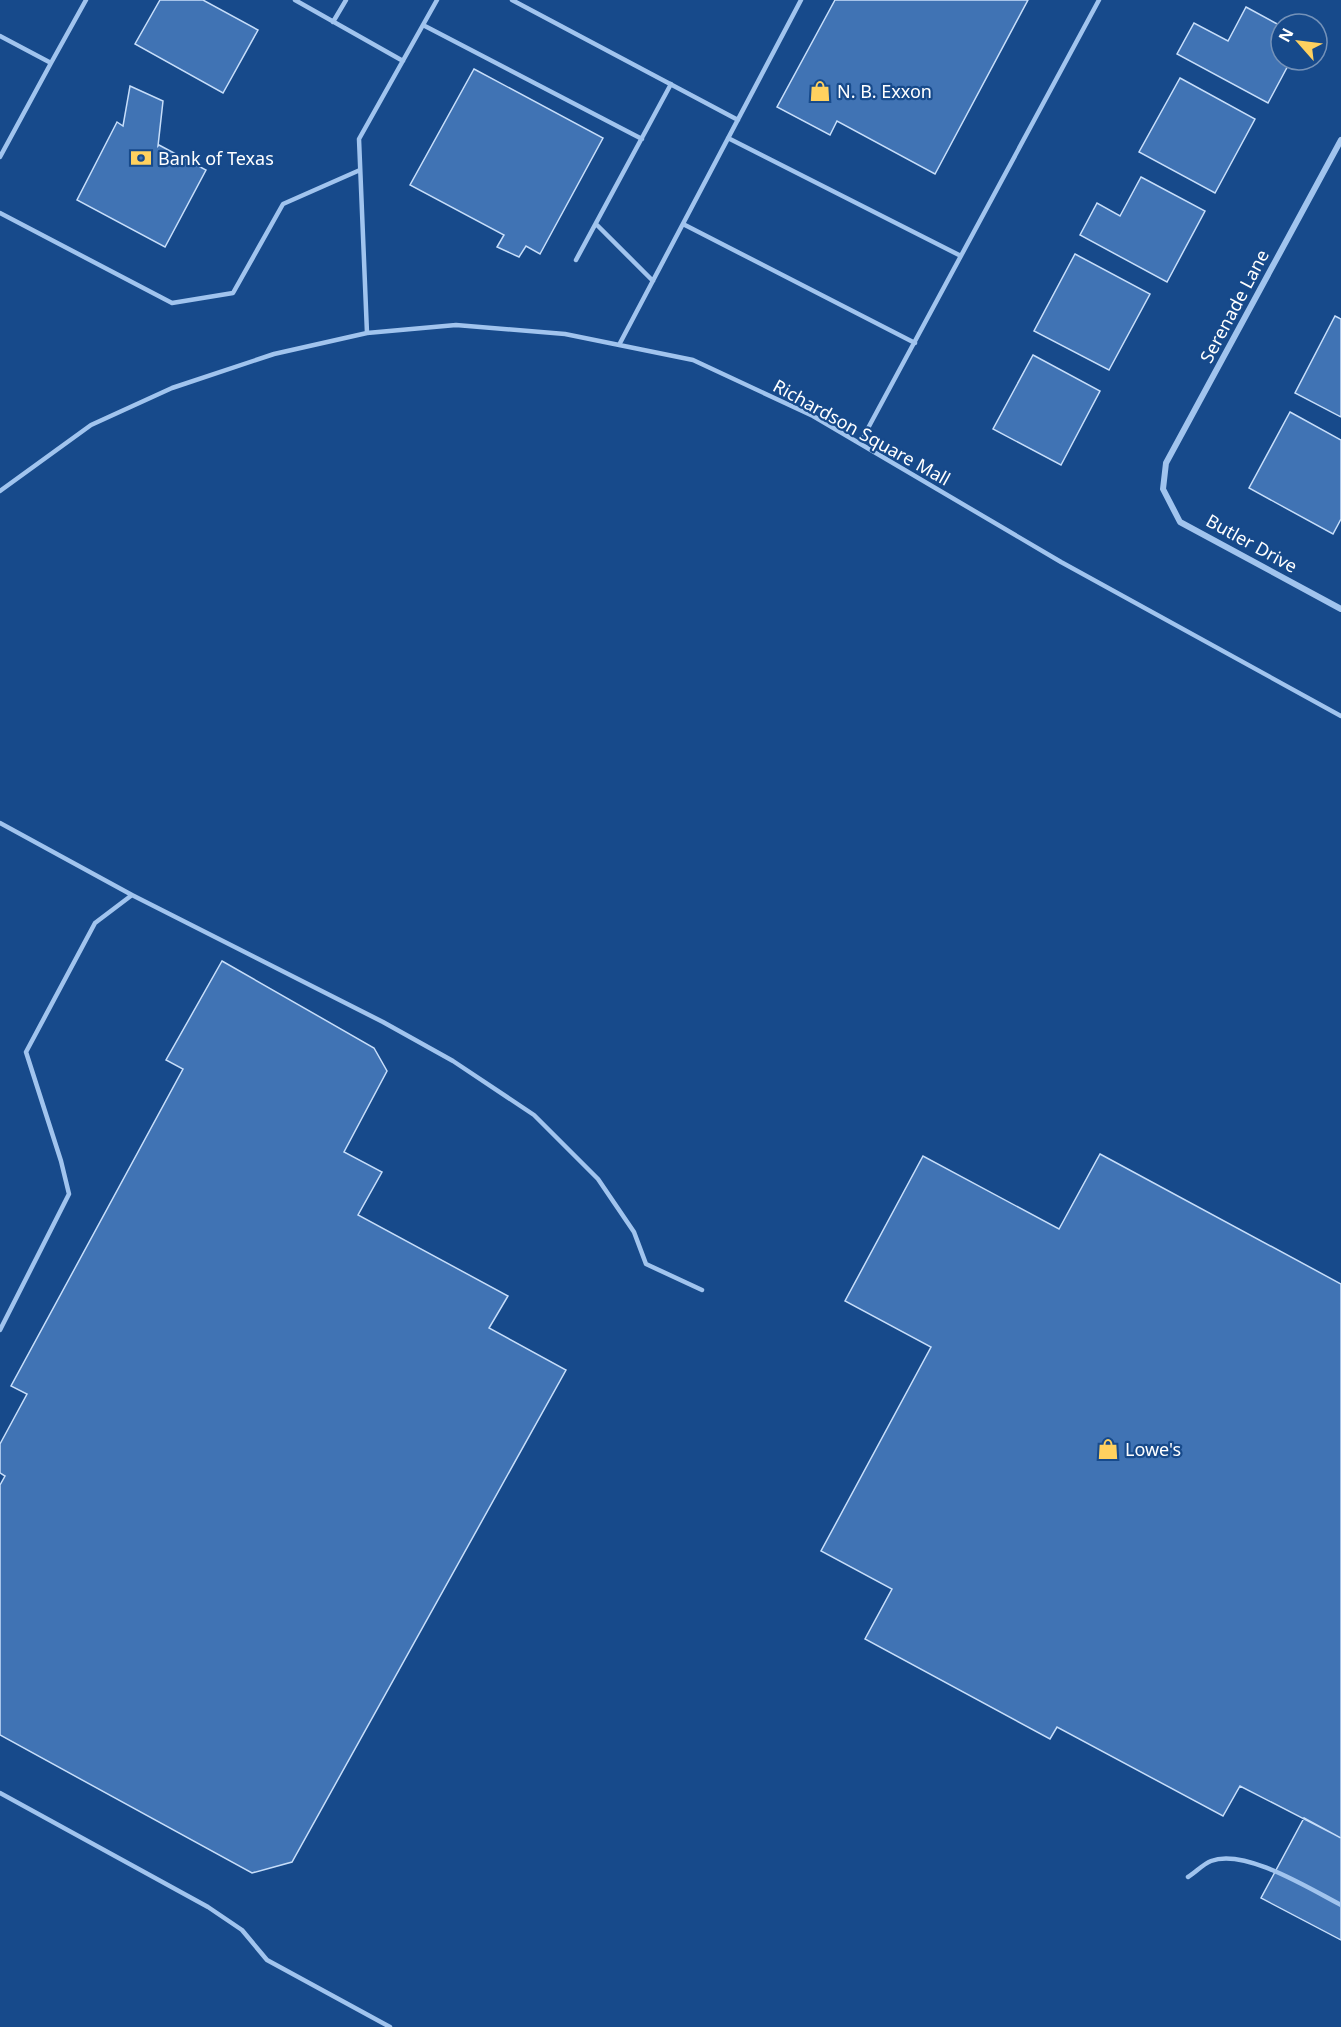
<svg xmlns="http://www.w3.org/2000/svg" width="1341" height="2027" font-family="'Noto Sans',sans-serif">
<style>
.building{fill:#4073b4;stroke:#c7defa;stroke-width:1.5}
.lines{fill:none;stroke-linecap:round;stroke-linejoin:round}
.service{stroke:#a1c4ee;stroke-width:4.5}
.minor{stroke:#a1c4ee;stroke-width:6}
.labels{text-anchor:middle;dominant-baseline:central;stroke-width:4.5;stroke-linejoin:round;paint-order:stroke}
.poi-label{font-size:18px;fill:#fff;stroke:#174a8b;text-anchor:start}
.street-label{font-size:18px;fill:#fff;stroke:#174a8b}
</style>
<rect width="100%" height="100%" fill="#174a8b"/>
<path class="building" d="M160,0H203L258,30L223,93L135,44Z
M835,0H1028L935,174L837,121L830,135L777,107Z
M1246,7L1281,26V60H1291L1268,103L1177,54L1194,23L1228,41Z
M474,69L603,138L540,254L526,246L519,257L497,247L504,235L410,185Z
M1180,78L1255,119L1215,193L1139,152Z
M130,86L163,101L158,146L159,145L206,170L165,247L77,200L117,122L123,126Z
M1141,177L1205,211L1167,282L1080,235L1097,203L1120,216Z
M1075,254L1150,294L1109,370L1034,331Z
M1335,316L1341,319V417L1295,393Z
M1033,355L1100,391L1061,465L993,429Z
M1290,412L1341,440V519L1333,534L1249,488Z
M222,961L374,1048L387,1071L344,1152L382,1172L358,1215L508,1296L489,1328L566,1370L292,1862L252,1873L0,1735V1485L5,1476L0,1473V1444L27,1394L11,1386L183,1069L166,1060Z
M1100,1154L1341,1284V1838L1240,1786L1223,1816L1057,1727L1050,1739L865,1639L892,1589L821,1551L931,1347L845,1301L923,1156L1059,1229Z
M1304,1818L1341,1838V1940L1261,1898Z"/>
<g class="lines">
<path class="service" d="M295,0L403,61
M512,0L738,120
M333,22L346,0
M423,25L642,139
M0,36L51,63L0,157
M51,63L86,0
M728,138L961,256
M0,213L172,303L233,293L283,204L360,170
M596,224L653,281
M683,224L915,343
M576,260L671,84
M367,333L359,139L437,0
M619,345L801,0
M860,443L1099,0
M0,491L91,425L172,388L274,354L367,333L456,325L565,334L693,360L813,416L1061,562L1341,716
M0,823L132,895
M0,1330L69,1194L61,1161L26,1052L95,923L132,895L383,1022L453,1061L534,1115L598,1179L634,1232L646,1264L702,1290
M0,1793L208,1907L242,1930L267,1960L390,2027
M1188,1877C1195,1873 1203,1864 1211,1861C1245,1848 1310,1889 1341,1905"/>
<path class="minor" d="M1341,140L1166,463L1163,489L1180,522L1341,609"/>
</g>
<defs>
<symbol id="shop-bare" viewBox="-9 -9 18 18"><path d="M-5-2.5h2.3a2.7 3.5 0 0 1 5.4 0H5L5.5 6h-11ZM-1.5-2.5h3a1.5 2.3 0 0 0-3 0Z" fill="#ffd15f" stroke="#174a8b" stroke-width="2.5" paint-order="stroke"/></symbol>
<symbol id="bank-bare" viewBox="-9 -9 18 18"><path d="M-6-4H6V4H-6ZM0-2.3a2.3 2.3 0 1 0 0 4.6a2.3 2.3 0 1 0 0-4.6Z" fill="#ffd15f" stroke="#174a8b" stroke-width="2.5" paint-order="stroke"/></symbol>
</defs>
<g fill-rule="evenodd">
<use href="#shop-bare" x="805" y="76" width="30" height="30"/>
<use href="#bank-bare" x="126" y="143" width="30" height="30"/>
<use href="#shop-bare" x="1093" y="1434" width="30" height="30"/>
</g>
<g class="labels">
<g class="poi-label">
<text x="837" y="91">N. B. Exxon</text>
<text x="158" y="158">Bank of Texas</text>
<text x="1125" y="1449">Lowe's</text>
</g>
<g class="street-label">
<text transform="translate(1234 306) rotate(-62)">Serenade Lane</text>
<text transform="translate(862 432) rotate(29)">Richardson Square Mall</text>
<text transform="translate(1252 543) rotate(29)">Butler Drive</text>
</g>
</g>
<g transform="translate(1299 42) rotate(298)"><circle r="28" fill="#174a8b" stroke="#7492b9" stroke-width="1.5"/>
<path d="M0-4.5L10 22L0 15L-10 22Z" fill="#ffd15f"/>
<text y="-9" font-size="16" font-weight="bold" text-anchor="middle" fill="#ffffff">N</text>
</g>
</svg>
